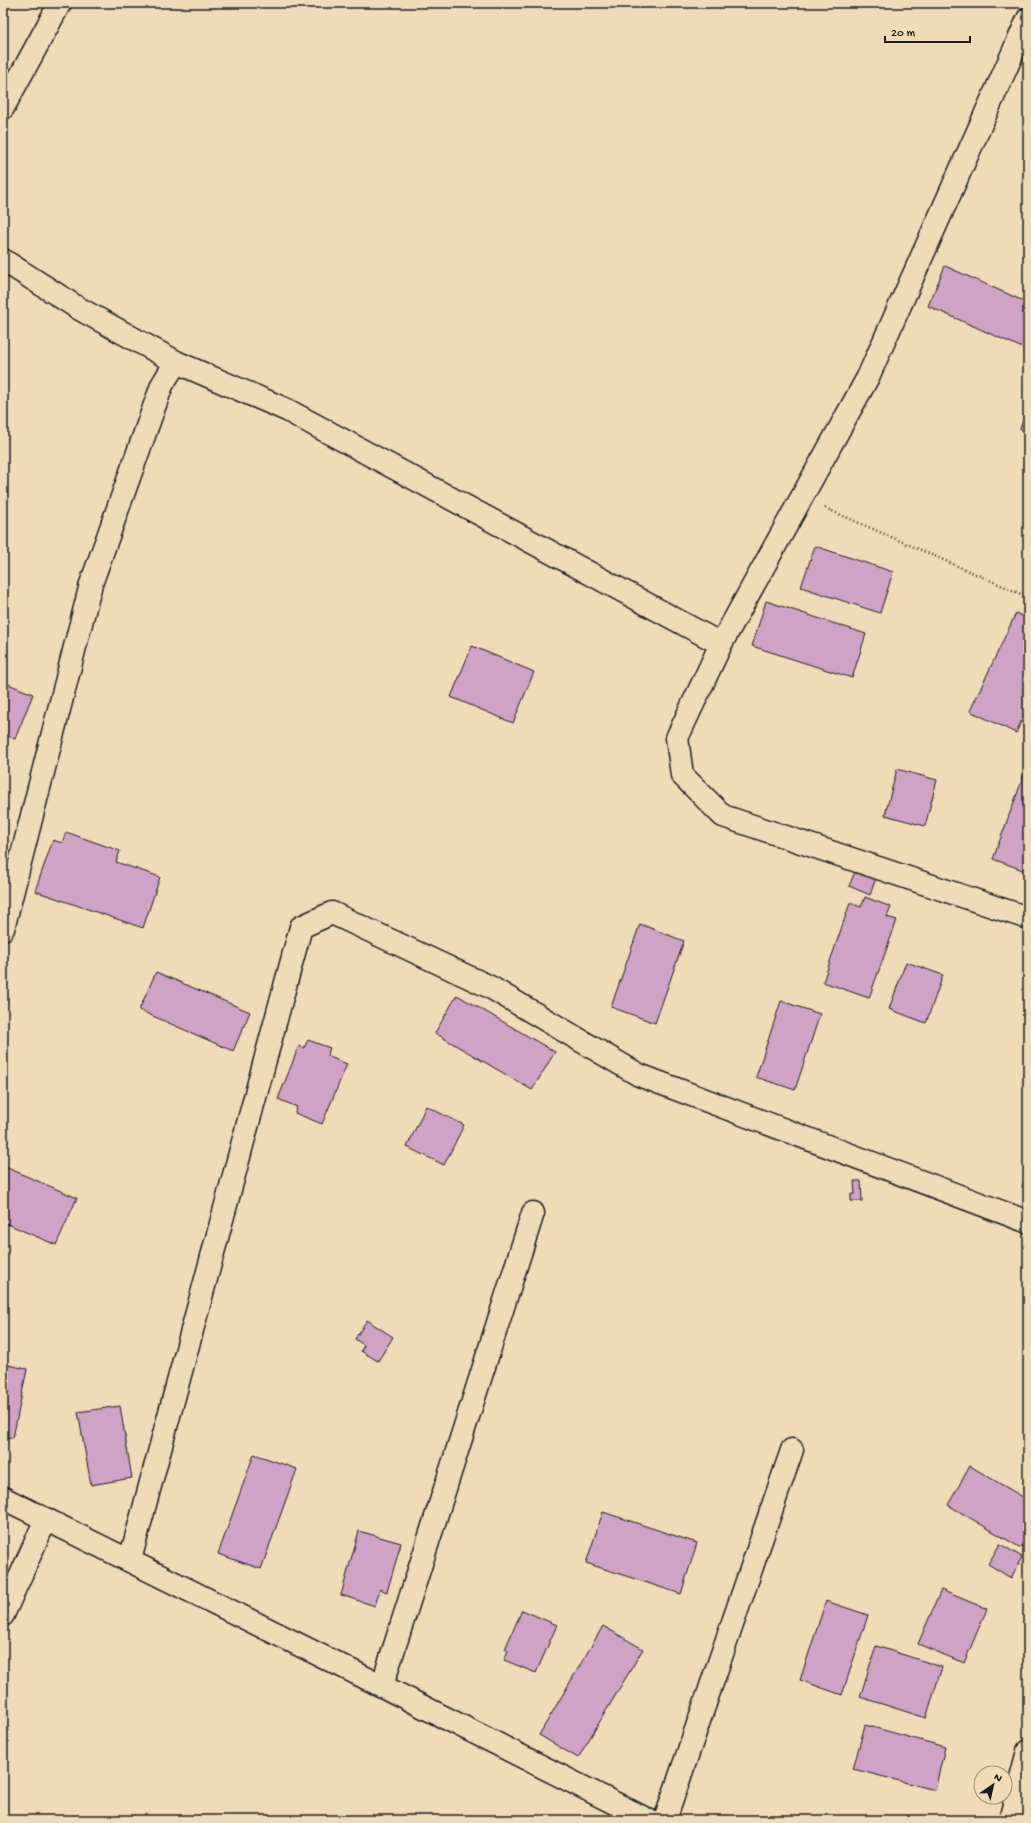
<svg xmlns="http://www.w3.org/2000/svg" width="1031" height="1823" font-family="'Gochi Hand',sans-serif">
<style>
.building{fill:#cfa3c6;stroke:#1c1c1c}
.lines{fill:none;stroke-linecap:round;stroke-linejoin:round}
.minor-casing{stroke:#1c1c1c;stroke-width:25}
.path{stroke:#1c1c1c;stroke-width:2.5;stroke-dasharray:1 3;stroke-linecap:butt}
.minor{stroke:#f0dbb9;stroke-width:22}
</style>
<rect width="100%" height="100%" fill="#f0dbb9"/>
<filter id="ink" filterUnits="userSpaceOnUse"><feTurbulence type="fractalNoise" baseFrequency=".025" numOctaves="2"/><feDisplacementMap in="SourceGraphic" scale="8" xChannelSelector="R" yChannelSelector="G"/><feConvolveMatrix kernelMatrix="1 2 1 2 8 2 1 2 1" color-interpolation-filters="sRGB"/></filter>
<g filter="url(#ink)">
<path class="building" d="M945,266L1028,303L1027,350L928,306Z
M1028,405V432L1020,429Z
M815,546L893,572L880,613L801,587Z
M766,601L866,634L852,678L752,646Z
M1016,613L1028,619V706L1016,733L970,711Z
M472,646L534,672L513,723L451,697Z
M3,682L33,694L15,739L3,734Z
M1028,764V872L993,859Z
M897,769L937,780L925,826L885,815Z
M66,832L120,851L116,862L160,877L143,928L35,891L53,840L62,843Z
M857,867L877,875L870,895L849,886Z
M865,897L891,907L887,917L897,920L869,998L823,982L850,903L861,907Z
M640,924L684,941L655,1023L611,1007Z
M906,962L943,975L926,1023L889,1009Z
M156,972L250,1012L233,1051L139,1010Z
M457,995L555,1052L532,1090L435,1033Z
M781,1001L820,1014L795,1090L756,1077Z
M308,1040L330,1048L327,1056L347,1064L322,1124L295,1113L297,1107L278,1099L299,1046L304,1048Z
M426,1106L464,1125L444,1165L407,1147Z
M3,1166L77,1198L56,1245L3,1222Z
M1028,1169V1189L1022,1187Z
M854,1181H861L862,1201H851V1194H855Z
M367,1320L393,1337L378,1361L361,1351L364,1345L355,1339Z
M3,1364L27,1369L13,1438L3,1436Z
M120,1406L132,1478L91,1485L78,1412Z
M254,1454L297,1469L261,1569L218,1554Z
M970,1466L1028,1500V1536L1021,1548L948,1505Z
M603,1512L697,1543L681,1594L586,1563Z
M359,1531L401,1543L387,1592L380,1589L375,1606L341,1595Z
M1000,1544L1022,1557L1011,1578L988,1564Z
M941,1590L987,1609L964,1663L918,1644Z
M826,1601L868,1615L842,1695L800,1680Z
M522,1610L557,1625L536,1673L504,1660L508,1651L505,1649Z
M603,1626L643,1649L578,1758L539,1735Z
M876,1646L942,1667L926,1718L860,1697Z
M865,1725L945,1747L935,1790L853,1769Z"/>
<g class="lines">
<defs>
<path id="minor" d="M1028,19L868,377L721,644L677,738L682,775L723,816L1028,918
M3,108L60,3
M3,260L78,308L176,362
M3,929L91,584L162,385L176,362L287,410L721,644
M3,1498L382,1686L648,1820
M130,1560L301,927L332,913L490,987L639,1075L1028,1222
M3,1615L46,1519
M382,1686L533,1213
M665,1820L792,1450
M1010,1820L1028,1751"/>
</defs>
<use href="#minor" class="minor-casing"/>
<path class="path" d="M825,508L1028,597"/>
<use href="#minor" class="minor"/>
</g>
</g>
<rect width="1031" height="1823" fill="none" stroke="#f0dbb9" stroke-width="16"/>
<rect x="8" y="8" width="1015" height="1807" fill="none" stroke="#1c1c1c" stroke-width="1.5" filter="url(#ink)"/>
<g transform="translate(993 1785) rotate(34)"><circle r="19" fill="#f0dbb9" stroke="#9b8f7a"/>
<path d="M0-3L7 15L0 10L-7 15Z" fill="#1c1c1c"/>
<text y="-6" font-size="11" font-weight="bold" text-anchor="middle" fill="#1c1c1c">N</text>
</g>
<path d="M885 36v6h85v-6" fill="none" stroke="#1c1c1c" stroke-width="2"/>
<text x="891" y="36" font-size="12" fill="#1c1c1c" stroke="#f0dbb9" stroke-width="3" paint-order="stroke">20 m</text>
</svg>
